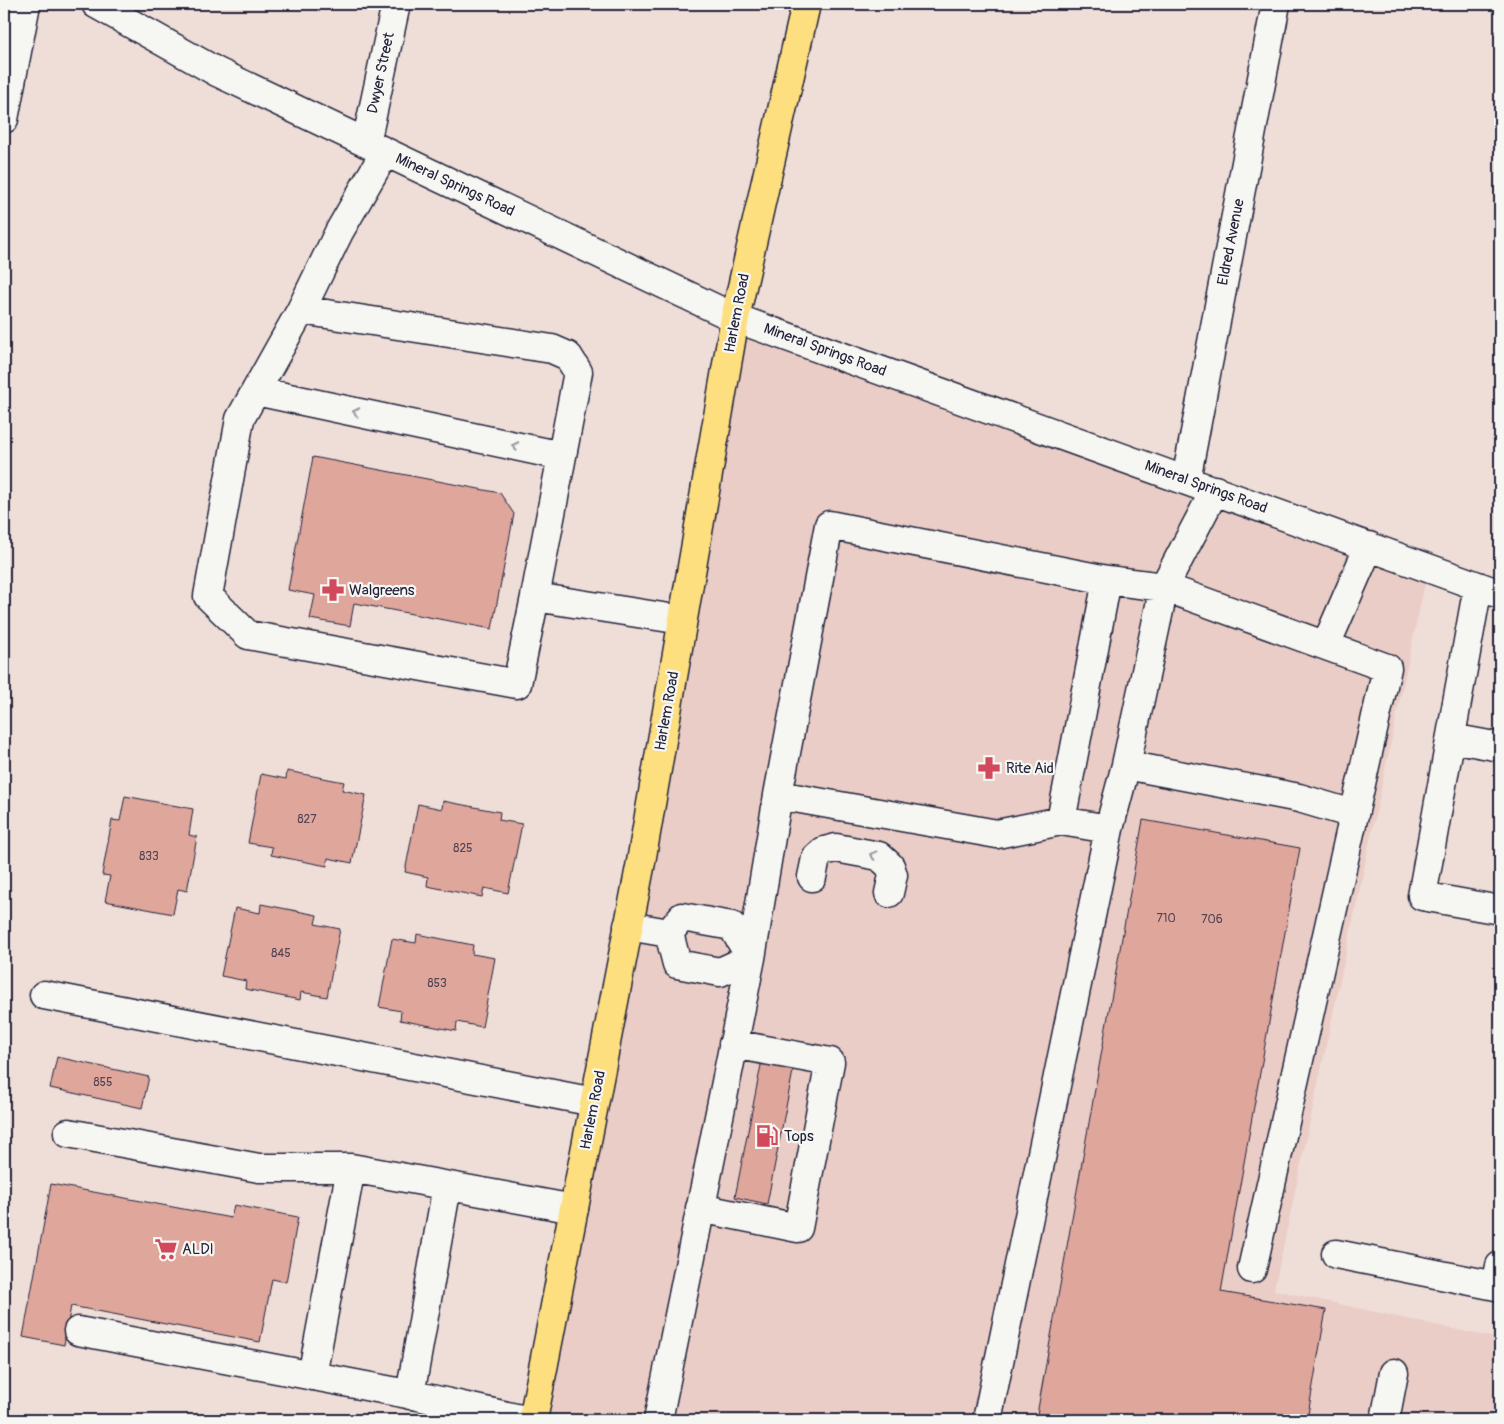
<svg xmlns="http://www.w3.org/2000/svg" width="1504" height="1424" font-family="Pangolin,sans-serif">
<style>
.built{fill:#eacdc6}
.building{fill:#dfa69c;stroke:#22223b}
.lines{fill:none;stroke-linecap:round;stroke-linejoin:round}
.minor-casing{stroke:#22223b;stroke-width:31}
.major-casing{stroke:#22223b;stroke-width:31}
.minor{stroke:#f6f6f2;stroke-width:28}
.major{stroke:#fddf80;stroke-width:28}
.oneway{stroke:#9797a0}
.labels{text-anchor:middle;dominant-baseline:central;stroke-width:4.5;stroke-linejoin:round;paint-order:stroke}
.number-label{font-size:12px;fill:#514353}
.street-label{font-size:15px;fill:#22223b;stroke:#f6f6f2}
.poi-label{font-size:15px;fill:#22223b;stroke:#f6f6f2;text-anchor:start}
</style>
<rect width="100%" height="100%" fill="#efded8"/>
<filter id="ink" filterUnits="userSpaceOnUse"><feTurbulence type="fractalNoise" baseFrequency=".02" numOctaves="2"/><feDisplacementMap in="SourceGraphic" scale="10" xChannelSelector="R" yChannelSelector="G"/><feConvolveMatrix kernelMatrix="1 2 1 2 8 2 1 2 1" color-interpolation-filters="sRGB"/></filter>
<g filter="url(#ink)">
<path class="built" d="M744,331L1426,578L1274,1290L1500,1339V1386L1494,1420H543Z"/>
<path class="building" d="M313,457L500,493L514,514L492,629L354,603L350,626L310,619L315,595L288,590Z
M287,771L344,782L342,790L366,795L352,863L328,858L327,866L271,855L272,847L248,843L261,774L286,779Z
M125,796L193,809L189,835L197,837L187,891L178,889L173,914L105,901L110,876L102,875L112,820L120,821Z
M443,801L500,812L499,820L522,824L508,893L484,888L482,897L427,886L428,877L405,872L418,804L442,809Z
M1143,820L1300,848L1221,1292L1326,1310L1307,1420H1036Z
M261,904L317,915L315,924L340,929L327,997L301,992L300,1000L245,989L246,981L221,976L235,908L260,913Z
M417,934L473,945L472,954L495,958L482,1027L457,1022L456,1031L400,1020L401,1011L379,1007L392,939L416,943Z
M57,1057L149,1077L142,1108L50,1088Z
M762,1060L794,1066L767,1204L735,1197Z
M51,1184L231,1218L234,1205L298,1217L286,1282L272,1279L260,1342L71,1306L64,1345L23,1337Z"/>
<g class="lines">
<defs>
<path id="minor" d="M96,4L217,72L735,318L1500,594
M4,119L26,4
M366,143L396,4
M385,152L339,232L301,310L240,419L208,596L248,635L517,684L535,597L682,620
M301,310L552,349L568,356L578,372L535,597
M256,391L562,456
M1186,480L1276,4
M1478,586L1422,896L1500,910
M1326,645L1369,546
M1451,738L1500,747
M1126,765L1299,798L1353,814
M778,795L997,834L1061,821L1109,829L1126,765L1164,587L1215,490
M1061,821L1107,580
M812,877L816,858L824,851L836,848L879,856L890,866L893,875L889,893
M682,917L732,926L751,958L720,972L677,964L669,933Z
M628,926L669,933
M44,995L594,1102
M68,1133L259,1168H351L574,1209
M700,1208L798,1228L830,1062L733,1044
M1336,1254L1496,1286L1500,1266
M78,1331L418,1396L525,1420
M312,1376L351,1168
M410,1395L447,1186
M658,1420L751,958L778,795L829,525L1107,580L1164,587L1387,668L1252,1269
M987,1420L1109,829
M1385,1420L1394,1373"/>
<path id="major" d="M533,1420L641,862L735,318L806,4"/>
</defs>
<use href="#minor" class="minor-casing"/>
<use href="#major" class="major-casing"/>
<use href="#minor" class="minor"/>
<use href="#major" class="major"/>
</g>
<defs><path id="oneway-chevron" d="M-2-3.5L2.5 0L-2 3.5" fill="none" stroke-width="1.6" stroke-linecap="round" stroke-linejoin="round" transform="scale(1.25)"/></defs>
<g class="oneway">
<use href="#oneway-chevron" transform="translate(356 412) rotate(-168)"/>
<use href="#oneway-chevron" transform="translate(515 446) rotate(-168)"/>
<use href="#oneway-chevron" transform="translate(873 855) rotate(-165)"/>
</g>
</g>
<defs>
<symbol id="pharmacy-bare" viewBox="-9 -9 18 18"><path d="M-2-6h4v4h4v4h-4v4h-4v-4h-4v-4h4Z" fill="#d1495b" stroke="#f6f6f2" stroke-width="2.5" paint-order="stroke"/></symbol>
<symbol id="fuel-bare" viewBox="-9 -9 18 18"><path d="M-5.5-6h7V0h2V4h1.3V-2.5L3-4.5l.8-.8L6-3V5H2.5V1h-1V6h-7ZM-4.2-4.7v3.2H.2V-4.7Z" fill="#d1495b" stroke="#f6f6f2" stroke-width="2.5" paint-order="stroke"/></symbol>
<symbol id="supermarket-bare" viewBox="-9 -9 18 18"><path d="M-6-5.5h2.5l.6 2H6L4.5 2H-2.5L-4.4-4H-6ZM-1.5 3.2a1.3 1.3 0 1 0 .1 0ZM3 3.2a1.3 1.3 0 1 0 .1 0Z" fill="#d1495b" stroke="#f6f6f2" stroke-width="2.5" paint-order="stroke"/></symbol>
</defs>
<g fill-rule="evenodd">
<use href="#pharmacy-bare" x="317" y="574" width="32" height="32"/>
<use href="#pharmacy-bare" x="973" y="752" width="32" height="32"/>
<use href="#fuel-bare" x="751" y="1120" width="32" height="32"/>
<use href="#supermarket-bare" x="150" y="1233" width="32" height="32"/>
</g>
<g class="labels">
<g class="number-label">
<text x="307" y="819">827</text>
<text x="463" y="848">825</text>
<text x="149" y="856">833</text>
<text x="1166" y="918">710</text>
<text x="1212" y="919">706</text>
<text x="281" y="953">845</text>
<text x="437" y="983">853</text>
<text x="103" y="1082">855</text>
</g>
<g class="street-label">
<text transform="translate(381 73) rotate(-78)">Dwyer Street</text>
<text transform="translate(455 185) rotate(25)">Mineral Springs Road</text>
<text transform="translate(1231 242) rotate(-79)">Eldred Avenue</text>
<text transform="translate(737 313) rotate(-79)">Harlem Road</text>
<text transform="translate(825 350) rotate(20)">Mineral Springs Road</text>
<text transform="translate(1206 487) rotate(20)">Mineral Springs Road</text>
<text transform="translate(667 711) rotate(-80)">Harlem Road</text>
<text transform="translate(593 1110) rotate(-79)">Harlem Road</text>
</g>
<g class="poi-label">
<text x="349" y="590">Walgreens</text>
<text x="1006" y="768">Rite Aid</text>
<text x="784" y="1136">Tops</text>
<text x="182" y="1249">ALDI</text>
</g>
</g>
<rect width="1504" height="1424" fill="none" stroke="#f6f6f2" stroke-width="20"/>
<rect x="10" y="10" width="1484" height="1404" fill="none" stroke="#22223b" stroke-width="2" filter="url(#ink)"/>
</svg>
